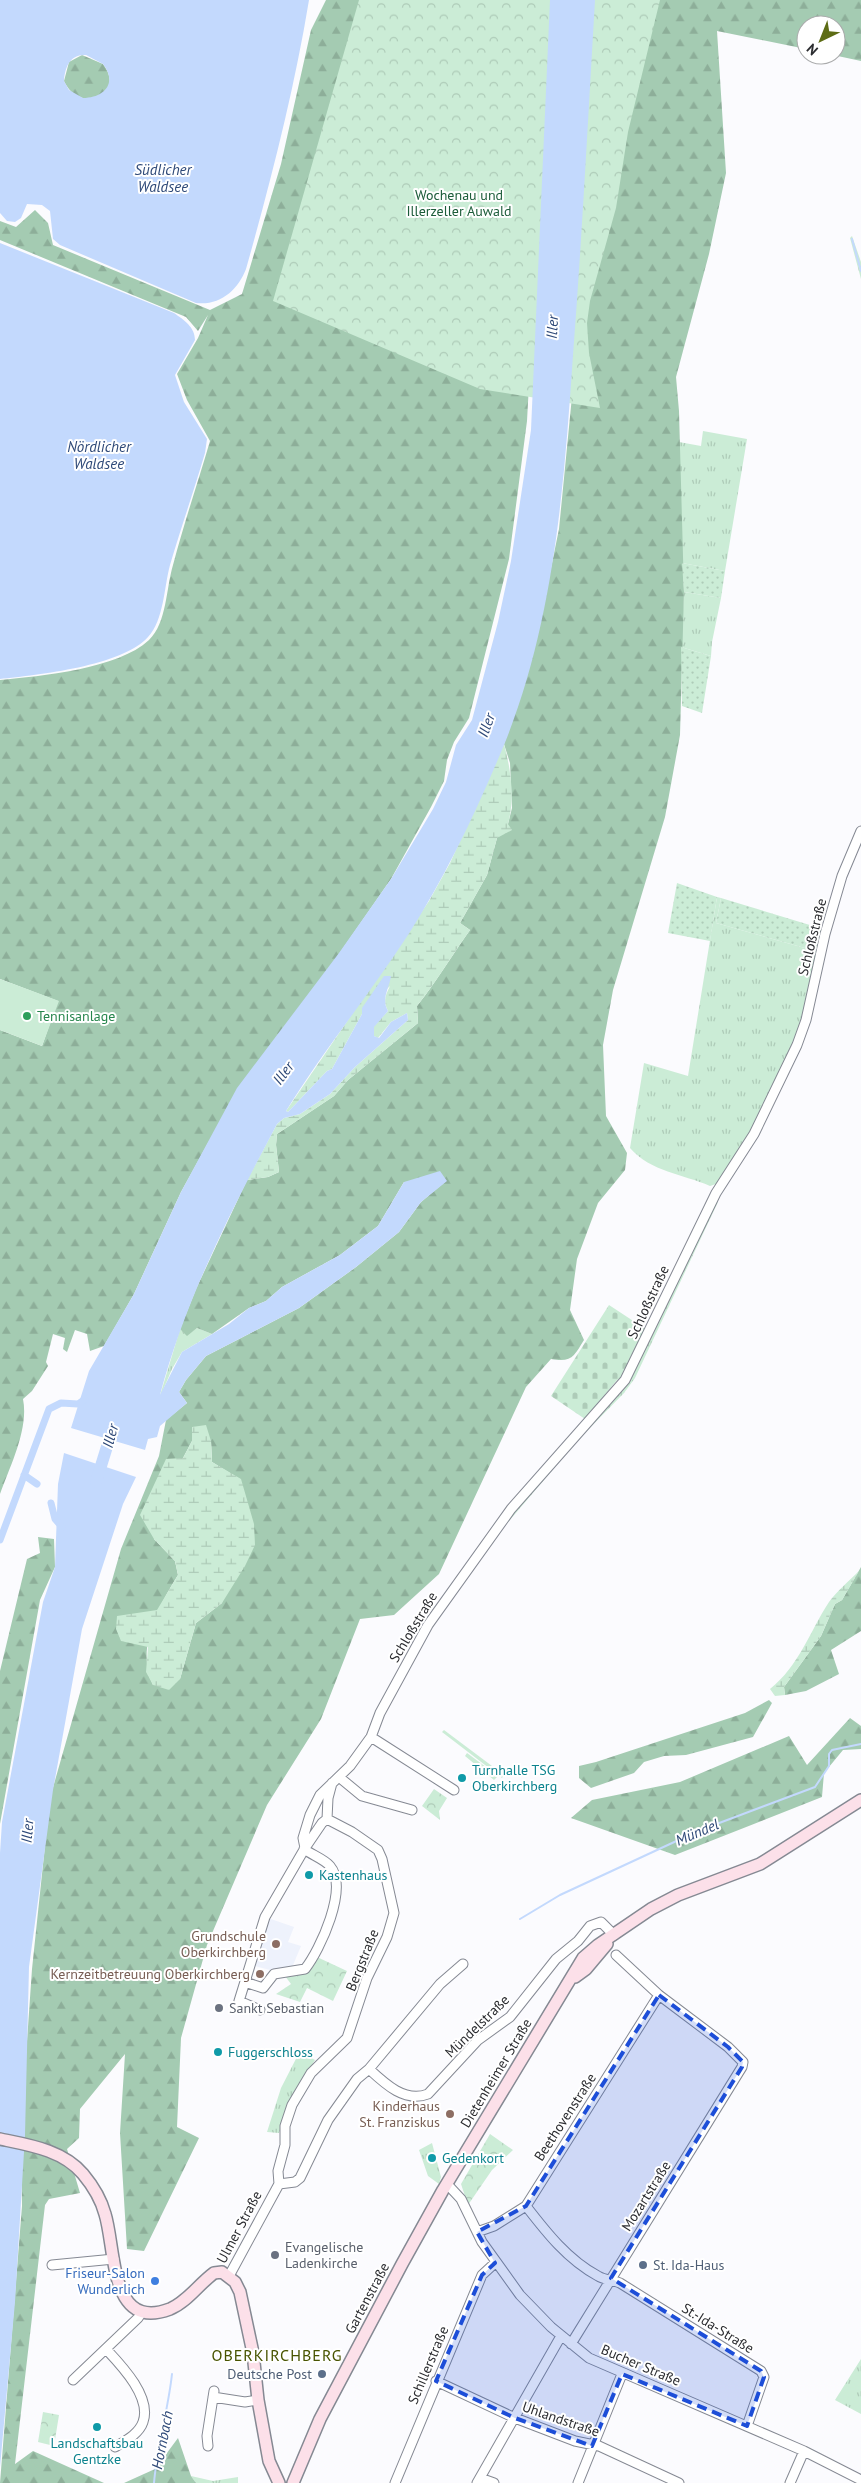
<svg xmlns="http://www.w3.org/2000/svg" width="861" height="2483" font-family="'PT Sans',sans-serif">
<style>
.built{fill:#eef2fc}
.grass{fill:url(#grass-tufts)}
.forest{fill:url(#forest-firs);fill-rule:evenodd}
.wetland{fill:url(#wetland-marsh)}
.cemetery{fill:url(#cemetery-stones)}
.park{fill:url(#park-crowns)}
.garden{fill:url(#garden-dots)}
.pitch{fill:#cbecd6}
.water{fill:#c3d9fd;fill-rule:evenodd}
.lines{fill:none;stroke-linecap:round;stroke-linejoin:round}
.stream{stroke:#c3d9fd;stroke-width:2}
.canal{stroke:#c3d9fd;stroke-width:7}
.river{stroke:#c3d9fd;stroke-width:12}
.minor-casing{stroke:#858993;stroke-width:11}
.secondary-casing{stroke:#858993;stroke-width:14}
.minor{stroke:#fff;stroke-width:9}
.secondary{stroke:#fce0e9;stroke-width:11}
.marked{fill:#1d4ed8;fill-opacity:0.2;stroke:#1d4ed8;stroke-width:4;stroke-dasharray:10 6;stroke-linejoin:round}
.leisure-dot{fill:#2e9e5b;stroke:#fff;stroke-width:2}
.culture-dot{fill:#0f9aa8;stroke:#fff;stroke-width:2}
.education-dot{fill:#8d6e63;stroke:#fff;stroke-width:2}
.worship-dot{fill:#6b7280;stroke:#fff;stroke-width:2}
.service-dot{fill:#5c6f8a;stroke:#fff;stroke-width:2}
.shop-dot{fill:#3f7fe0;stroke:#fff;stroke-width:2}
.labels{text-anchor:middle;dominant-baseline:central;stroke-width:4;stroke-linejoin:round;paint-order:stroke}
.park-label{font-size:14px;fill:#1c5c3a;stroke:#fff}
.street-label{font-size:14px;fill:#2b2c30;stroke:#fff}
.leisure-label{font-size:14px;fill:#27864d;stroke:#fff;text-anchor:start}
.culture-label{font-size:14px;fill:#0d838f;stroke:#fff;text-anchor:start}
.education-label{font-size:14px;fill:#785e54;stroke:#fff;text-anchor:end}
.worship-label{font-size:14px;fill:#5b616d;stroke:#fff;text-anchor:start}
.service-label{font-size:14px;fill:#4e5e75;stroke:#fff;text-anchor:start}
.shop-label{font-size:14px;fill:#366cbe;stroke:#fff;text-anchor:end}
.water-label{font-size:15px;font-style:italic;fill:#2e4978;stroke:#fff}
.quarter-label{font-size:16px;letter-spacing:1px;fill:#485400;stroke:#fff}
</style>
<defs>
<pattern id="grass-tufts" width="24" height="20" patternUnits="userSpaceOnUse" patternTransform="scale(1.25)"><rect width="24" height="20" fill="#cbecd6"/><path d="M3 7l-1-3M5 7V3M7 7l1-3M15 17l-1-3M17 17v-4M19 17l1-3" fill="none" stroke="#aecbb8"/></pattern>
<pattern id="forest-firs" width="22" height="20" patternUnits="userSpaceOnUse" patternTransform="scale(1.25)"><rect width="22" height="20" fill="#a4cbb2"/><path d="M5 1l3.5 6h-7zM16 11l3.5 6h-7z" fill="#8dae99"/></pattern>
<pattern id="wetland-marsh" width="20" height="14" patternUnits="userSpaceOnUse" patternTransform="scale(1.25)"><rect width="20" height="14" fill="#cbecd6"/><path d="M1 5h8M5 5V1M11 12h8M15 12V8" fill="none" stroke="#aecbb8"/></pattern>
<pattern id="cemetery-stones" width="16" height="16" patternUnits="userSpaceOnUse" patternTransform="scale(1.25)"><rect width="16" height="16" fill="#cbecd6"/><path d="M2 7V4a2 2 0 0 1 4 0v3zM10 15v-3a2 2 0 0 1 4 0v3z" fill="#aecbb8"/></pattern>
<pattern id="park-crowns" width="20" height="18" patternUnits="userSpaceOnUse" patternTransform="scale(1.25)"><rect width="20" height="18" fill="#cbecd6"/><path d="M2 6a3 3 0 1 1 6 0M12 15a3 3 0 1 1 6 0" fill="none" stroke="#aecbb8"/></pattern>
<pattern id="garden-dots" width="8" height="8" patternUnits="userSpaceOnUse" patternTransform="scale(1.25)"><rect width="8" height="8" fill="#cbecd6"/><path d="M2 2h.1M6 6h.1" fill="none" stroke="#aecbb8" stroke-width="1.8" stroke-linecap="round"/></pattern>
</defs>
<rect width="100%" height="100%" fill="#fbfbfe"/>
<path class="built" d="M268,1918L294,1927L288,1942L301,1946L291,1970H270L251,1965Z"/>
<path class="grass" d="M852,236L861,262V279L850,238Z
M703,431L747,439L725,571L682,563L679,442L701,446Z
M684,592L721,598L712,642L711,656L681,647Z
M717,897L721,898L716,923L819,952C816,967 813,982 810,997C793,1064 754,1125 719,1183L710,1186C683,1174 651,1172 630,1148L644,1063L688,1076Z
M718,1202L635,1378L624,1393L578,1440L503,1528L499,1529L630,1379L668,1295L714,1204Z
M197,1328L212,1334L182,1352L172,1369L158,1402L180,1329L187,1335Z
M300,2051L315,2060C299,2084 287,2105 279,2133L267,2132L281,2088Z
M432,2143L441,2177L439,2184L428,2176L419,2150Z
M861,2359V2414L835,2400Z
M191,2476L213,2481L238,2477V2483H196Z"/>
<path class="forest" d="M326,0H550L527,421L509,559L469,718L454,742L447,760L444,781L431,807L391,879L208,1143L181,1192L134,1294L104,1346L90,1351L87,1334L75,1330L67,1352L63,1349L65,1338L53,1334L46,1362L48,1366L32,1391L23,1399C29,1429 10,1466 0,1494V1030L42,1046L58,1001L0,979V680C41,676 118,669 149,640C167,623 166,588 173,565C184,523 198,482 210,441L187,400L177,374L198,338L208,315L198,331L186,317L0,240V221L16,227L35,210L48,223L53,245L210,310L242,294L281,164L311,30Z
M595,0H861V61L833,55H836V25H806V49L717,31L726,173L709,254L676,377L679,411L684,592L680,735L665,817L613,990L603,1045L606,1116L627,1153L625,1170L598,1203L577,1259L570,1310L584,1340C574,1356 572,1363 551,1359L526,1387L439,1574L394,1615L360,1619L321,1719L267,1805L207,1945L181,2038L177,2127L199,2138L144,2251L127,2249L120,2133L125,2054L80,2109L79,2138L67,2149L80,2193L49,2199L45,2205L15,2464L33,2451L104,2483H0L22,2206L21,2128L32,1969L50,1798L121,1549L159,1456L166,1420L187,1403L179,1392L186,1380L206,1356L299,1308L356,1267L399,1232L421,1202L446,1181L404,1182L378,1226L340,1255L282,1287L266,1301L249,1308L212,1334L197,1328L187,1336L180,1329L196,1289L247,1180L268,1177L279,1172L276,1145L277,1134L334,1096L348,1080L418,1023L417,1006C437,981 452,955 470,930L460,923L487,875L497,838L508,824L512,808L510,763L504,744L535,646L559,529L574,376ZM192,1427L211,1441L212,1462L241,1480L222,1603L196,1623L180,1679L153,1685C135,1649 159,1606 178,1575L175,1561L154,1539L183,1458L192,1441Z
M82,55L103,64C127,95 79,115 64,81L69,62Z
M38,1537L54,1539L55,1567L40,1600L0,1824V1671L27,1559L40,1553Z
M861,1567V1631L831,1650L839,1674L806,1691L785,1695L784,1687L821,1636L835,1604L842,1600Z
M769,1700L772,1703L753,1737L686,1755L664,1756L644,1762L634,1773L591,1788L579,1778V1766L596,1762L745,1713Z
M850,1718L861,1726V1749L843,1750L824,1773L822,1797L675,1855L571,1818L592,1800L680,1782L789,1736L807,1765Z
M178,2438L191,2476L196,2483H124L155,2469Z"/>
<path class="wetland" d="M504,744C511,770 515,798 508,824L512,830L497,838L487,875L460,923L470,930C452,955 437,981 417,1006L418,1023L348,1080L334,1096L277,1134L276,1145L279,1172L268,1177L247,1180L277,1124L284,1118L300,1114L330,1094L355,1067L408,1020L407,1013L391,1022L378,1038L374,1036L373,1027L388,1011C383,1001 385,996 390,986L362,1014L332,1069L327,1071L288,1112L286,1111L429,901L450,863Z
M206,1425L211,1441L212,1462L241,1479L254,1524L255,1545L245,1566L222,1603L196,1623L180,1679L169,1690L153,1685L146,1672L148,1647L121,1641L116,1629L117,1616L157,1610L178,1575L175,1561L154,1539L140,1515L166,1459L183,1458L192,1441V1427Z
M859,1571L842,1600L835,1604L821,1636L784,1687L785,1695L775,1696L770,1689C799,1666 810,1631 829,1602C837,1591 849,1581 859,1571Z"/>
<path class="cemetery" d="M609,1305L647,1330L623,1372L624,1376L617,1380L585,1419L551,1396Z"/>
<path class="park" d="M359,0H660L628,132L616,208L590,301L587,323L589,353L600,408L480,389L273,301Z
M434,1789L447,1798L439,1811L440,1820L422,1806Z
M317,1957L347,1971L333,2001L307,1988L300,2002L276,1994L291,1984L285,1976C304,1973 311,1976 317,1957Z
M490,2134L513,2150L492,2170L468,2205L461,2184Z
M43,2412L59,2415L54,2446L38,2442Z"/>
<path class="garden" d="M682,563L725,571L721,598L684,592Z
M681,647L711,656L702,713L682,706Z
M677,883L717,897L710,941L668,933Z
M721,898L823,929L819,952L716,923Z"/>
<path class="pitch" d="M0,979L59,1001L42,1046L0,1030Z
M444,1730L504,1775L502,1778L442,1732Z
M467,1753L498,1776L494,1780L465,1756Z"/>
<path class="water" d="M0,0H309C294,91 271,180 246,269C238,290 220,306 196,303L60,245L53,239L50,211L42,205L27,204L21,218L15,222L7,221L0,213ZM86,55L103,64C118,83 104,98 83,98L69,90L64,81C65,67 70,54 86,55Z
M550,0H595C588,119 582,237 573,355C564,487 554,622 504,745C477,810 446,876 408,935C369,995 323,1051 286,1111L288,1112L327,1071L332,1069L362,1014V1008L384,976H391C389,989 381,999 388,1011L374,1027V1036L379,1038L391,1022L407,1013L408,1020L355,1067L330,1094L300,1114L284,1118L277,1124C231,1211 185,1300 160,1395L182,1352L229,1324L249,1308L266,1301L282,1287L340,1255L378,1226L404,1182L440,1171L447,1181L421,1202L399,1232L356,1267L299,1308L206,1356L186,1380L179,1392L187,1403L160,1426L157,1437L148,1439L145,1450L71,1428L89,1371L134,1294L181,1192L237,1088L339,953L391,879L433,809L446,782L456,745L472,720L498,622L511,561L531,430Z
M0,243L174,313C184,320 195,327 195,340L175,375L184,402L207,439L205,453C194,490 181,528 170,565C164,587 164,620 148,637C122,666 38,675 0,679Z
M64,1453L136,1477L123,1504L82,1629L53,1790L29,1967L25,2135L15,2302L0,2467V1853L2,1822L43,1602L55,1567L58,1484Z"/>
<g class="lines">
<path class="stream" d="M852,239L861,271
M520,1919L560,1895L698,1831L815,1787L829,1766V1754L832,1750L861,1744
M154,2483C157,2446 168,2411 172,2374"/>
<path class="canal" d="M24,1475L37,1484
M51,1503L55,1519L62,1527
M0,1540L49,1409L61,1403L78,1404L85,1399"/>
<path class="river" d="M96,1482L114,1424"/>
<defs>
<path id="minor" d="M371,1737L454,1790
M339,1777L362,1796L412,1810
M327,1819L328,1798L332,1783
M305,1848L322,1823L327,1819
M245,1982L263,1988L274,1974L305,1969C320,1950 349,1888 330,1866C324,1859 312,1855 304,1849
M260,2010L239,2001L265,1917L305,1848L303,1838L310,1815L320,1795L350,1766L371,1737L380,1713L428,1625L511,1509L625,1380L716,1193L754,1134L797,1045L806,1020L825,934L842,876L861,831
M369,2069C385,2084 405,2103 428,2094L478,2040L510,2017L556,1959L578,1941L590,1926L601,1922L614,1935
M279,2184L278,2171L285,2145V2126L292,2105L311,2073L347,2038L367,1978L387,1937L394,1913L382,1859L378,1850L352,1832L327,1819
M279,2184L295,2182L300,2178L328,2120L357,2079L369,2069L440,1984L463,1964
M447,2184L461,2199L482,2242L520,2295L551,2327L589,2358L804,2451L861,2480
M526,2206C546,2232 568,2260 598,2276C604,2280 613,2280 620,2283L761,2371L764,2377L747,2426
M477,2232L494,2226L526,2206L659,1995
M52,2265L114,2259
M229,2276L279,2184
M571,2344L742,2067L743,2062L728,2047L659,1995L616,1955
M106,2349C121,2365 152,2397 143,2422C139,2434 125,2441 115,2447
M73,2380L138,2318L142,2312
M436,2381L515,2418L575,2441L599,2446L679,2483
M213,2397L245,2402L258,2400
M208,2446L207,2436L214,2391
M480,2478L494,2483
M395,2483L482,2275L495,2263
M477,2483L561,2336
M578,2483L622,2374
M790,2483L804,2451"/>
<path id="secondary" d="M575,1977L586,1969L607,1944
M0,2139C29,2145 63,2150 83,2174C93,2186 101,2199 105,2214C116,2249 109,2332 170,2309C187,2302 199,2284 214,2273L222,2272L235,2282L240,2292L253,2353L258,2400L269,2461L279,2483
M293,2483L320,2419L402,2264L443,2190L583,1958L598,1945L651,1909L678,1895L760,1864L861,1800"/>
</defs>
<use href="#minor" class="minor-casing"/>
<use href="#secondary" class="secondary-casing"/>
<use href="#minor" class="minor"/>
<use href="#secondary" class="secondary"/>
</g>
<path class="marked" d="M659,1995L728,2047L743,2062L742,2067L611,2278L761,2371L764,2377L747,2426L622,2374L592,2446L515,2418L436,2381L482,2275L495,2263L477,2232L526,2206Z"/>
<circle class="leisure-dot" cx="27" cy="1016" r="5"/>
<g class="culture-dot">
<circle cx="462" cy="1778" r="5"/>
<circle cx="309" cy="1875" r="5"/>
<circle cx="218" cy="2052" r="5"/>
<circle cx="432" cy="2158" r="5"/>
<circle cx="97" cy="2427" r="5"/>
</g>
<g class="education-dot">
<circle cx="276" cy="1944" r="5"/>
<circle cx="260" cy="1974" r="5"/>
<circle cx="450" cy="2114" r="5"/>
</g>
<g class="worship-dot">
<circle cx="219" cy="2008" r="5"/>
<circle cx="275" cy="2255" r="5"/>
</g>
<g class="service-dot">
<circle cx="643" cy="2265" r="5"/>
<circle cx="322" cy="2374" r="5"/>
</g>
<circle class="shop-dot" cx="155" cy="2281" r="5"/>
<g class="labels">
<g class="park-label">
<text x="459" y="195">Wochenau und<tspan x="459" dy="16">Illerzeller Auwald</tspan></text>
</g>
<g class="street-label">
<text transform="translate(812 937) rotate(-76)">Schloßstraße</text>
<text transform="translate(648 1302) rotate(-65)">Schloßstraße</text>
<text transform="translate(413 1627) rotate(-59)">Schloßstraße</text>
<text transform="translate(362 1960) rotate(-68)">Bergstraße</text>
<text transform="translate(477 2026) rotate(-44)">Mündelstraße</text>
<text transform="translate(496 2073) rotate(-59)">Dietenheimer Straße</text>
<text transform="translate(565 2117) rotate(-57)">Beethovenstraße</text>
<text transform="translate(646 2196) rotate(-58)">Mozartstraße</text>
<text transform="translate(239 2227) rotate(-62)">Ulmer Straße</text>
<text transform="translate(367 2298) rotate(-62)">Gartenstraße</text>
<text transform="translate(718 2328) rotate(32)">St.-Ida-Straße</text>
<text transform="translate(428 2365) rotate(-67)">Schillerstraße</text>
<text transform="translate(641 2365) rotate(23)">Bucher Straße</text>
<text transform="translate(561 2419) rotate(19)">Uhlandstraße</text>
</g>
<g class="leisure-label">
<text x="37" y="1016">Tennisanlage</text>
</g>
<g class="culture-label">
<text x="472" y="1770">Turnhalle TSG<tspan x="472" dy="16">Oberkirchberg</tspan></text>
<text x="319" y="1875">Kastenhaus</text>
<text x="228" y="2052">Fuggerschloss</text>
<text x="442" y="2158">Gedenkort</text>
<text x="97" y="2443" text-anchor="middle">Landschaftsbau<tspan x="97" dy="16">Gentzke</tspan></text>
</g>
<g class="education-label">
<text x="266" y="1936">Grundschule<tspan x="266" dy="16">Oberkirchberg</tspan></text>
<text x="250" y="1974">Kernzeitbetreuung Oberkirchberg</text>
<text x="440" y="2106">Kinderhaus<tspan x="440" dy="16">St. Franziskus</tspan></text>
</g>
<g class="worship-label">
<text x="229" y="2008">Sankt Sebastian</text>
<text x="285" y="2247">Evangelische<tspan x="285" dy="16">Ladenkirche</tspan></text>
</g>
<g class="service-label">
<text x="653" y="2265">St. Ida-Haus</text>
<text x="312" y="2374" text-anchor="end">Deutsche Post</text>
</g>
<g class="shop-label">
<text x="145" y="2273">Friseur-Salon<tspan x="145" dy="16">Wunderlich</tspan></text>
</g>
<g class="water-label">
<text x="163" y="169">Südlicher<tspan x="163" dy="17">Waldsee</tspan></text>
<text transform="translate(552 327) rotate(-87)">Iller</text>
<text x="99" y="446">Nördlicher<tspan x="99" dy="17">Waldsee</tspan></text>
<text transform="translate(486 725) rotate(-70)">Iller</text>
<text transform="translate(283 1073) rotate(-54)">Iller</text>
<text transform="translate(110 1436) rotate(-75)">Iller</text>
<text transform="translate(27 1831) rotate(-85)">Iller</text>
<text transform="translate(697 1832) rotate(-23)">Mündel</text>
<text transform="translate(162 2440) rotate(-79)">Hornbach</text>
</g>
<g class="quarter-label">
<text x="277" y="2355">OBERKIRCHBERG</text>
</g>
</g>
<g transform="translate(821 40) rotate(223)"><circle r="24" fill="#ffffff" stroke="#aaabac"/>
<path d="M0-4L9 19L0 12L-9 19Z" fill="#5d6c15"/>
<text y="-8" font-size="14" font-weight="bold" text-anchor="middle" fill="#2b2c30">N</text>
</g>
</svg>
